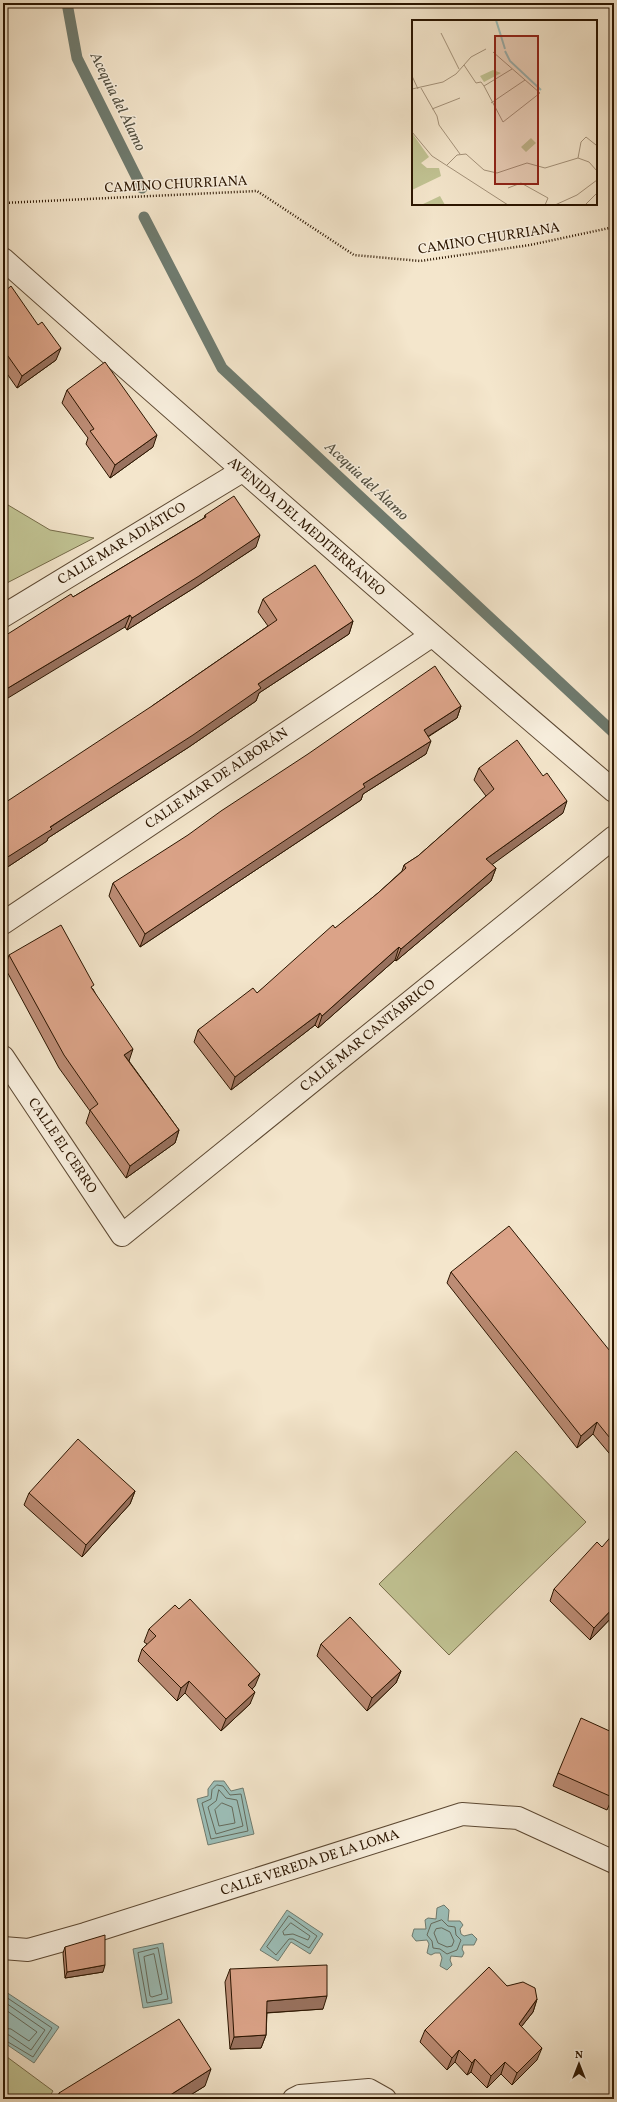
<svg xmlns="http://www.w3.org/2000/svg" width="617" height="2102" font-family="Vollkorn,serif">
<style>
.green{fill:#c1c393;stroke:#766c4a}
.water{fill:#9cbfb9;stroke:#6f7b6f}
.lines{fill:none;stroke-linecap:round;stroke-linejoin:round}
.shore{stroke:#646a5c;stroke-width:1}
.stream{stroke:#6f7b6f;stroke-width:11}
.minor-casing{stroke:#5d4933;stroke-width:24}
.path{stroke:#2b1500;stroke-width:2.5;stroke-dasharray:1 2;stroke-linecap:butt}
.minor{stroke:#f8efde;stroke-width:22}
.wall{fill:#bc8c75;stroke:#2b1500}
.shaded-wall{fill:#99725f;stroke:#2b1500}
.building{fill:#dba388;stroke:#2b1500}
.labels{text-anchor:middle;dominant-baseline:central;stroke-width:3;stroke-linejoin:round;paint-order:stroke}
.street-label{font-size:14px;fill:#2b1500;stroke:#f8efde}
.water-label{font-size:15px;font-style:italic;fill:#535041;stroke:#f8efde}
.inset-river{fill:none;stroke:#9cbfb9;stroke-width:2}
.inset-road{fill:none;stroke:#a4927a;stroke-width:1}
.view{fill:#8f2418;fill-opacity:0.15;stroke:#8f2418;stroke-width:2}
.inset-edge{fill:none;stroke:#2b1500;stroke-width:2}
</style>
<rect width="100%" height="100%" fill="#f4e6cc"/>
<filter id="stains"><feTurbulence type="fractalNoise" baseFrequency=".005" numOctaves="4"/><feColorMatrix values="0 0 0 0 .2 0 0 0 0 .09 0 0 0 0 .02 0 0 0 .5 -.17"/></filter>
<radialGradient id="worn" r=".72"><stop offset=".6" stop-color="#630" stop-opacity="0"/><stop offset="1" stop-color="#630" stop-opacity=".3"/></radialGradient>
<path class="green" d="M3,502L50,530L94,538L3,585Z
M516,1451L586,1522L449,1655L379,1584Z
M3,2054L53,2091L48,2099H3Z"/>
<path class="water" d="M214,1781H224L231,1791L243,1788L254,1834L208,1845L197,1799L208,1796V1789Z
M444,1905L449,1910L448,1921H460L463,1925L460,1929L461,1934L464,1936L472,1934L477,1939L474,1945H463L462,1949L464,1953L462,1957L451,1956L450,1960L452,1965L447,1970L440,1966L442,1958L440,1953H435L431,1955L427,1953L429,1944L427,1940L416,1941L412,1936L414,1929H426L425,1920L428,1918L436,1919L437,1908Z
M287,1910L323,1934L310,1954L291,1942L278,1961L260,1950Z
M163,1943L172,2003L143,2008L133,1949Z
M3,1990L59,2027L34,2063L3,2042Z"/>
<g class="lines">
<path class="shore" d="M217,1785L223,1786L230,1795L241,1794L248,1831L211,1839L202,1803L211,1799L212,1790Z
M219,1790L226,1798L237,1800L243,1826L216,1834L208,1807L216,1801Z
M222,1803L232,1807L235,1823L219,1826L215,1810Z
M289,1916L317,1936L309,1948L293,1939H289L276,1955L267,1947Z
M442,1920L448,1926L455,1927L456,1935L461,1940L457,1950L447,1954L440,1949L433,1948L432,1941L427,1935L431,1924Z
M291,1923L310,1936L308,1940L293,1934L284,1935L283,1932Z
M442,1928L450,1932L454,1941L452,1946L447,1947L438,1943L434,1933L436,1929Z
M158,1948L168,1999L147,2003L138,1953Z
M154,1954L162,1994L152,1997L150,1996L144,1957Z
M3,1995L52,2028L33,2057L3,2039
M3,2001L45,2030L31,2050L9,2035L3,2034
M3,2008L37,2032L29,2041L11,2029L3,2028"/>
<path class="stream" d="M67,3L77,58L142,188
M144,217L222,368L614,733"/>
<defs>
<path id="minor" d="M3,259C205,438 408,616 614,791
M3,616L242,471
M3,923L431,636
M3,1057L122,1235L614,837
M3,1948L28,1950L85,1934L462,1814L518,1818L614,1862
M294,2099L300,2096L369,2090L385,2099"/>
</defs>
<use href="#minor" class="minor-casing"/>
<path class="path" d="M3,203L257,191L354,255L420,261L530,245L614,227"/>
<use href="#minor" class="minor"/>
</g>
<path class="wall" d="M3,289L56,360L17,388L3,368Z
M67,390L153,447L110,478L86,444L88,438L62,403Z
M205,515L256,547L194,588L127,630L125,627L73,597L204,518Z
M263,599L353,621L349,634L259,693L256,701L189,747L48,838L47,841L3,870L152,706L268,626L258,612Z
M461,706L457,718L428,737L426,754L363,794L361,800L140,947L109,896L113,883Z
M479,768L563,813L492,864L496,868L491,881L396,961L395,960L318,1028L315,1025L231,1090L194,1042L198,1030L257,993L378,893L402,871L404,865L418,856L486,796L474,780Z
M9,955L93,989L129,1061L179,1130L175,1143L126,1178L86,1123L90,1111L59,1068L5,968Z
M451,1272L614,1356V1459L593,1434L577,1448L447,1283Z
M135,1491L130,1504L82,1557L24,1505L29,1493Z
M602,1547L614,1615L590,1640L550,1601L554,1589Z
M149,1629L255,1686L252,1689L250,1704L221,1731L185,1693L177,1701L138,1661L142,1649L147,1644L144,1642Z
M321,1644L401,1671L396,1683L367,1711L317,1656Z
M614,1733V1794L607,1810L553,1786L558,1773Z
M65,1947L103,1972L65,1978L63,1953Z
M230,1969L323,2009L267,2013L266,2035L261,2048L230,2049L225,1982Z
M507,1986L537,1999L533,2012L521,2027L537,2060L512,2085L501,2074L487,2088L471,2072L467,2075L455,2062L447,2070L420,2042L425,2030Z
M205,2086L184,2099H57L59,2093Z"/>
<path class="shaded-wall" d="M61,348L56,360L17,388L22,376Z
M157,435L153,447L110,478L115,465Z
M260,535L256,547L194,588L127,630L132,618Z
M130,615L125,627L3,701V691Z
M353,621L349,634L259,693L256,701L189,747L48,838L47,841L3,870V860L258,684Z
M461,706L457,718L419,742L424,730Z
M431,741L426,754L363,794L361,800L140,947L145,934L363,784Z
M567,801L563,813L482,872L486,859Z
M496,868L491,881L396,961L401,949Z
M399,947L395,960L318,1028L322,1016Z
M320,1013L315,1025L231,1090L235,1077Z
M133,1049L129,1061L124,1055Z
M179,1130L175,1143L126,1178L130,1166Z
M597,1422L593,1434L577,1448L581,1436Z
M135,1491L130,1504L82,1557L86,1545Z
M614,1607V1615L590,1640L594,1628Z
M401,1671L396,1683L367,1711L372,1698Z
M260,1674L255,1686L244,1698L248,1685Z
M189,1681L185,1693L177,1701L181,1688Z
M255,1692L250,1704L221,1731L226,1719Z
M105,1965L103,1972L65,1978L67,1972Z
M327,1996L323,2009L263,2013L267,2001Z
M537,1999L533,2012L514,2036L519,2024Z
M266,2035L261,2048L230,2049L234,2037Z
M542,2048L537,2060L512,2085L517,2073Z
M459,2050L455,2062L447,2070L452,2058Z
M475,2059L471,2072L467,2075L472,2063Z
M505,2062L501,2074L487,2088L491,2076Z
M211,2069L205,2086L184,2099H164Z"/>
<path class="building" d="M11,286L38,325L42,322L61,348L22,376L3,349V289L5,291Z
M105,362L157,435L115,465L90,431L94,429L67,390Z
M234,496L260,535L199,576L132,618L130,615L3,691V637L71,594L73,597L206,517L205,515Z
M315,565L353,621L258,684L261,688L193,735L50,827L52,829L3,860V804L152,706L277,620L263,599Z
M435,666L461,706L424,730L431,741L363,784L365,787L145,934L113,883L188,835L221,811L308,754Z
M517,740L543,776L547,773L567,801L486,859L496,868L401,949L399,947L322,1016L320,1013L235,1077L198,1030L253,988L257,993L333,925L335,928L378,893L406,868L404,865L418,856L494,789L479,768Z
M61,925L94,985L91,987L133,1049L124,1055L179,1130L130,1166L90,1110L98,1104L64,1055L9,955Z
M509,1226L614,1356V1443L597,1422L581,1436L451,1272Z
M78,1439L135,1491L86,1545L29,1493Z
M614,1533V1607L594,1628L554,1589L597,1542L602,1547Z
M190,1599L260,1674L248,1685L255,1692L226,1719L189,1681L181,1688L142,1649L156,1636L149,1629L175,1605L179,1609Z
M350,1617L401,1671L372,1698L321,1644Z
M581,1718L614,1733V1792L612,1797L558,1773Z
M105,1935V1965L67,1972L65,1947Z
M327,1965V1996L267,2001L266,2035L234,2037L230,1969Z
M489,1967L507,1986L523,1982L535,1988L537,1999L519,2024L542,2048L517,2073L505,2062L491,2076L475,2059L472,2063L459,2050L452,2058L425,2030Z
M179,2019L211,2069L164,2099H62L59,2093Z"/>
<g class="labels">
<g class="street-label">
<text transform="translate(176 185) rotate(-3)">CAMINO CHURRIANA</text>
<text transform="translate(489 239) rotate(-9)">CAMINO CHURRIANA</text>
<text transform="translate(306 527) rotate(41)">AVENIDA DEL MEDITERRÁNEO</text>
<text transform="translate(122 544) rotate(-31)">CALLE MAR ADIÁTICO</text>
<text transform="translate(217 779) rotate(-34)">CALLE MAR DE ALBORÁN</text>
<text transform="translate(368 1036) rotate(-39)">CALLE MAR CANTÁBRICO</text>
<text transform="translate(62 1146) rotate(56)">CALLE EL CERRO</text>
<text transform="translate(310 1863) rotate(-18)">CALLE VEREDA DE LA LOMA</text>
</g>
<g class="water-label">
<text transform="translate(117 102) rotate(64)">Acequia del Álamo</text>
<text transform="translate(366 482) rotate(43)">Acequia del Álamo</text>
</g>
</g>
<g transform="translate(412 20)">
<rect width="185" height="185" fill="#f4e6cc"/>
<path d="M81,50L89,53L72,62L68,56ZM0,113L17,137L9,143L15,148H27L29,156L0,170ZM119,118L124,123L114,132L109,127ZM28,176L33,185H9Z" fill="#c1c393"/>
<path class="inset-river" d="M84,0L93,29M93,31L98,41L129,70"/>
<path class="inset-road" d="M29,13L47,49M52,45L64,63L69,62L72,66L91,102L128,73L81,32M0,56L6,69M72,66L100,49M9,68L25,96L27,105L48,134M0,69L31,62L44,54L59,37L74,29M79,83L113,60M20,89L48,78M0,112L20,136L96,185M166,138L169,122L174,117L184,125M35,145L45,135L54,134L72,150L85,153L115,143L133,148L166,138L177,142L185,151M96,168L109,163L136,178L133,185M143,185L165,175L185,160M173,185L185,173"/>
<path class="view" d="M83,16H126V164H83Z"/>
<rect width="185" height="185" class="inset-edge"/>
</g>
<rect width="617" height="2102" fill="none" stroke="#f4e6cc" stroke-width="16"/>
<rect x="4" y="4" width="609" height="2094" fill="none" stroke="#2b1500" stroke-width="2"/>
<rect x="8" y="8" width="601" height="2086" fill="none" stroke="#2b1500"/>
<g transform="translate(579 2064)" stroke="#f8efde" stroke-width="3" paint-order="stroke">
<path d="M0-3L7 15L0 10L-7 15Z" fill="#2b1500"/>
<text y="-6" font-size="11" font-weight="bold" text-anchor="middle" fill="#2b1500">N</text>
</g>
<rect width="100%" height="100%" filter="url(#stains)"/>
<rect width="100%" height="100%" fill="url(#worn)"/>
</svg>
